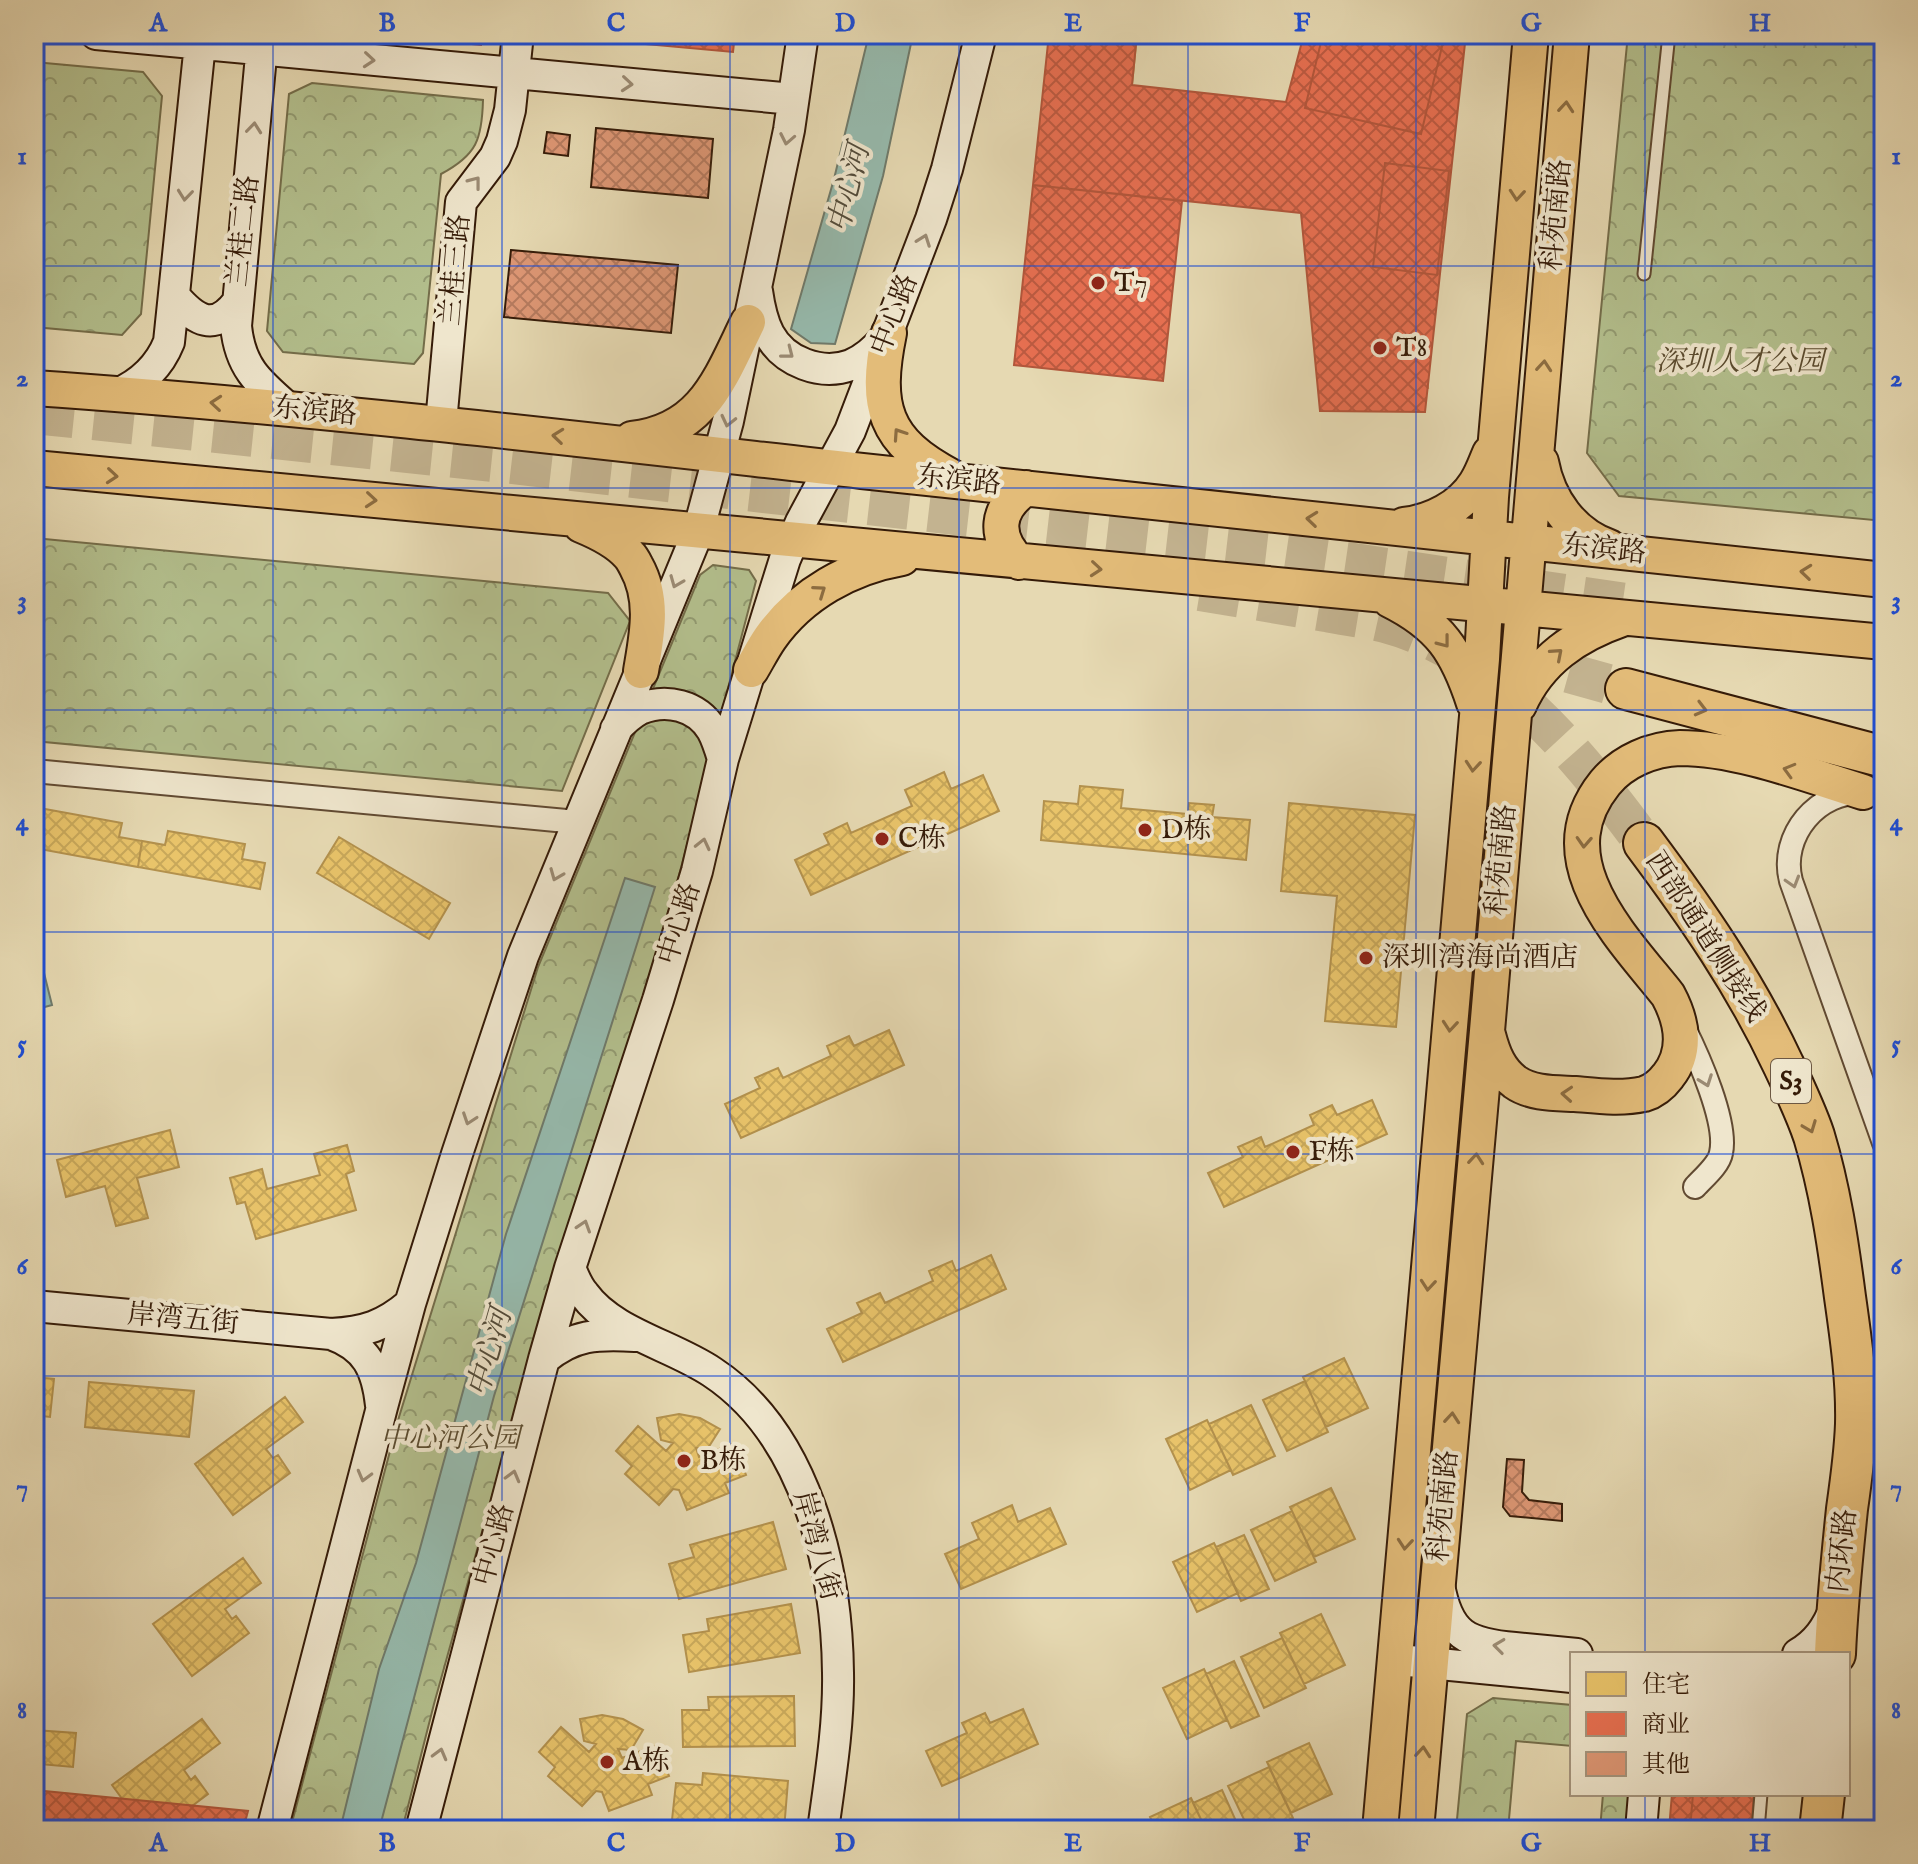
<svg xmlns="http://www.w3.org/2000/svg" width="1918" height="1864" font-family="'IM FELL English','Noto Serif SC',serif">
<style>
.forest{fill:url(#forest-crowns);stroke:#746d4a;stroke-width:2}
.water{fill:#96baad;stroke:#6f7a6b;stroke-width:2}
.homes{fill:url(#homes-cross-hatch);stroke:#b3914d;stroke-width:2}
.shops{fill:url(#shops-cross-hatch);stroke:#b2563b;stroke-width:2}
.building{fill:url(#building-cross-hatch);stroke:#351b08;stroke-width:2}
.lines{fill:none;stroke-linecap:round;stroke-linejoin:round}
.highway-tunnel{stroke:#c3b390;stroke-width:40;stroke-dasharray:40 20;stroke-linecap:butt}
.lane-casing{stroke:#614a32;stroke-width:15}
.street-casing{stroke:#614a32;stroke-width:26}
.secondary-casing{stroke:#351b08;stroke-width:34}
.primary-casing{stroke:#351b08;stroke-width:38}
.highway-casing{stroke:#351b08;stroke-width:44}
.lane{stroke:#efe6cd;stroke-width:11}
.street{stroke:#efe6cd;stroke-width:22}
.secondary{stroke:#efe6cd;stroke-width:30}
.primary{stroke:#e3bc79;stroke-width:34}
.highway{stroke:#e3bc79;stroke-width:40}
.oneway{stroke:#9b8b74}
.oneway2{stroke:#8c6c40}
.grid{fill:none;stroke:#1d4ed8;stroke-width:2;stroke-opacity:0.55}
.poi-dot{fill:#8f2418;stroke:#efe6cd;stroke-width:3}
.labels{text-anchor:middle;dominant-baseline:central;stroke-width:8;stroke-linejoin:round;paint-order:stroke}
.shield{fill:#efe6cd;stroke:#6d5843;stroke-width:2}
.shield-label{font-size:26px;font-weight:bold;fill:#351b08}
.street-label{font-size:28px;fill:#351b08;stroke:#efe6cd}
.poi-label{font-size:28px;fill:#351b08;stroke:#efe6cd;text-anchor:start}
.park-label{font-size:28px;font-style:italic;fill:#5b4c30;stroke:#efe6cd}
.water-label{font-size:30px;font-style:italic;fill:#524b3a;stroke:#efe6cd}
.neatline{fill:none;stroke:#1d4ed8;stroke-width:3}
.grid-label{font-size:26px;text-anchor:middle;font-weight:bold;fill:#1d4ed8}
</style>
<defs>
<pattern id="forest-crowns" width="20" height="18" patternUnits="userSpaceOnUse" patternTransform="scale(2)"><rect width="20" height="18" fill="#b3bf8d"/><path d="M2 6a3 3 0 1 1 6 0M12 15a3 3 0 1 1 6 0" fill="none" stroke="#929a71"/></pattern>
<pattern id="homes-cross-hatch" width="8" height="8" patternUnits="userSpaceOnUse" patternTransform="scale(2)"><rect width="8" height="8" fill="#e9c46a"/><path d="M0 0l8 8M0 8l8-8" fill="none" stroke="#c8a85a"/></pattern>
<pattern id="shops-cross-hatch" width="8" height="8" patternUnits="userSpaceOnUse" patternTransform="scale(2)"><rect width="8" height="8" fill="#e76f51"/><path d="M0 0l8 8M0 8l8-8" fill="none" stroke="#bc5a41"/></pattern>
<pattern id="building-cross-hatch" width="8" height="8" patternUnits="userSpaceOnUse" patternTransform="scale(2)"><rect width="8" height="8" fill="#de9775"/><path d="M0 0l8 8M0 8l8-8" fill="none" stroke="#b57a5e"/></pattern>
</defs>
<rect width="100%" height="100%" fill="#e6d9b2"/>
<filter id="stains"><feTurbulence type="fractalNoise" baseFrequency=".0025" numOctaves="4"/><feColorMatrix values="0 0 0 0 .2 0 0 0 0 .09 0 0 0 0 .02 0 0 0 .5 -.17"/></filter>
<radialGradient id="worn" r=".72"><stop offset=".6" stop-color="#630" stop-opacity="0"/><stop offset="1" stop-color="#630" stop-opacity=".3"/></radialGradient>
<path class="forest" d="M1628,34H1884V521L1619,496L1587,453Z
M34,62L143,72L162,96L141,314L122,335L34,327Z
M312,83L483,100C482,139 477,155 441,174L423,353L414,364L283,352L267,331L289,94Z
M34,538L608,593L630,621L562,791L34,741Z
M713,565L749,570L756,581L677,883L620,1073L547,1299L434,1704L402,1830H290L399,1417L538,967L700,575Z
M1493,1698L1572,1705V1746L1516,1741L1508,1830H1456L1467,1714Z
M1603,1794H1637L1634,1830H1600Z"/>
<path class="water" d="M869,34H913L883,176L835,344L811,343L791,329L834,179Z
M625,878L655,887L494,1396L379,1830H340L379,1669L416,1563L506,1234Z
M39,953L52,1005L34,1010V954Z"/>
<path class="homes" d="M1054,34H1137L1132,85L1050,76Z
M1414,295L1428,388L1346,400L1332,307Z
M944,772L951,789L983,775L999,811L811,895L795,860L829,844L824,834L847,823L851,833L912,806L905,790Z
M1080,786L1123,790L1121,808L1188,814L1189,803L1214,805L1212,817L1250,820L1246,860L1041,840L1044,801L1078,804Z
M1289,803L1415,815L1396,1027L1325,1021L1337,896L1281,891Z
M45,809L122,823L119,837L142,841L138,867L34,848V821L42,823Z
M168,831L245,844L242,859L265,863L260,889L138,867L142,841L165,845Z
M339,837L450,903L429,939L317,873Z
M889,1030L904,1065L741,1138L725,1104L760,1088L755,1078L778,1068L783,1078L831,1056L827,1046L849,1036L854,1046Z
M1372,1100L1387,1134L1224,1207L1208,1173L1243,1157L1238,1147L1261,1137L1265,1147L1314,1125L1310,1115L1332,1105L1337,1115Z
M170,1130L179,1167L137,1178L148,1218L116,1226L105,1186L66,1197L57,1160Z
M347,1145L354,1171L346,1174L356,1210L256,1239L245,1202L237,1204L230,1178L262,1169L267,1189L320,1175L314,1154Z
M991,1255L1006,1289L843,1362L827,1329L862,1313L857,1303L880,1293L885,1303L933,1281L929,1271L952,1261L956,1271Z
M1344,1358L1368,1408L1326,1427L1303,1377Z
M34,1377L54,1379L50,1417L34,1415Z
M1305,1381L1328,1432L1287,1451L1263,1400Z
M89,1382L194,1391L189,1437L85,1427Z
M285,1397L303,1422L266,1449L273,1458L278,1455L290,1473L233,1515L195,1464Z
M1251,1405L1275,1456L1233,1475L1209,1424Z
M679,1414L700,1418L720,1429L708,1448H696L699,1457L734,1443L746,1475L725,1483L729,1493L687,1510L679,1490L673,1489L659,1505L625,1474L632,1466L616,1451L638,1426L666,1451L673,1443L661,1440L657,1418Z
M1207,1420L1231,1470L1190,1490L1166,1439Z
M1331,1488L1355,1539L1314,1557L1290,1507Z
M1012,1505L1018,1522L1050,1508L1066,1544L961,1589L945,1554L979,1539L972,1523Z
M1292,1511L1316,1562L1275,1581L1251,1530Z
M773,1522L786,1569L679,1599L669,1564L694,1557L690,1545Z
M1244,1535L1269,1589L1241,1601L1216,1547Z
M1214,1543L1238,1593L1197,1612L1173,1562Z
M243,1558L261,1583L225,1609L232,1619L236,1616L249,1633L192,1676L153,1624Z
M791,1604L800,1653L689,1672L683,1635L709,1631L707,1619Z
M1321,1614L1345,1665L1304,1684L1280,1633Z
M1282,1638L1306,1688L1264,1708L1241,1657Z
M1234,1661L1259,1716L1231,1728L1206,1674Z
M1204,1669L1227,1720L1187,1739L1163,1688Z
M794,1696L795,1746L683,1747L682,1710H709L708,1697Z
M1023,1709L1038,1744L942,1786L926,1751L967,1733L962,1723L985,1713L990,1723Z
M602,1715L623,1719L643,1730L631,1750L618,1749L622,1758L657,1745L669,1776L648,1784L652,1795L609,1811L602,1792L596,1791L582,1806L548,1776L555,1767L539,1752L561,1727L589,1752L596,1744L584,1741L580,1719Z
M202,1719L220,1743L184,1770L191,1780L195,1776L208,1794L160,1830H145L112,1785Z
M34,1730L76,1733L73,1767L40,1764L37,1801H34Z
M1309,1743L1332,1794L1291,1813L1267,1762Z
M1269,1767L1293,1818L1266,1830H1249L1228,1786Z
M703,1773L788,1781L784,1830L672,1820L676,1783L702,1785Z
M1222,1790L1240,1830H1206L1193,1803Z
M1191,1798L1206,1830H1156L1150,1817Z"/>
<path class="shops" d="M367,34H482L481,45Z
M580,34H735L733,52L580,38Z
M580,34H735L733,52L580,38Z
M1049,34H1137L1132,85L1286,102L1304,34H1466L1425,412L1320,411L1301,213L1033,185Z
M1323,34H1445L1421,134L1305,108Z
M1385,163L1449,171L1437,275L1373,267Z
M1033,185L1182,201L1163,381L1014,365Z
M34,1790L248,1811L243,1830H34Z
M1672,1794H1693L1690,1830L1669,1829Z
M1693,1794H1754L1751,1830H1690Z"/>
<path class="building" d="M596,128L713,139L708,198L591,187Z
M547,132L570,135L568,156L544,153Z
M511,250L678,265L671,333L504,317Z
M1507,1459L1524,1460L1522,1492L1529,1500L1562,1504V1521L1510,1516L1503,1507Z"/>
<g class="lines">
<path class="highway-tunnel" d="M34,414L494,462L1285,553L1632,604
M1200,591C1242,598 1284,605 1326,612C1345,616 1366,618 1385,623C1497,653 1578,754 1644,843
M1511,657L1626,689"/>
<defs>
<path id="lane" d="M1644,274L1669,34
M1758,1830L1761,1794"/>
<path id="street" d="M34,771L577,822
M1884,796C1878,795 1871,793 1865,793C1818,789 1779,836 1791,881L1884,1143
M1684,1028C1698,1056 1728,1123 1721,1153C1719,1165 1703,1178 1695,1187
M1854,1446L1884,1449"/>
<path id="secondary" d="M96,34L793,99
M263,34L236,326C240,368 259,383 289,409
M757,291C759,305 762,321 769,334C784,362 821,376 851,365C865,359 876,349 885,338
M175,297C196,321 214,332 237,303
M117,394C142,383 159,367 169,342L201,34
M441,423L461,202L495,157L502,141L510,110L518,34
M616,729C623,721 631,714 640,709C666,698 697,705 712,730C717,739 720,749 723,759
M570,1268C574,1277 577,1286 584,1294C612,1333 672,1345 712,1372C806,1434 837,1568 838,1673C839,1725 830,1779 823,1830
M34,1306L331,1334C365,1332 384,1326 410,1304
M331,1334C367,1347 377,1369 381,1405
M544,1359C574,1334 597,1334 635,1336
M1439,1585C1448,1635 1467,1644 1515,1648C1536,1650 1556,1652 1577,1654
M1798,1654C1817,1643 1827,1628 1835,1608
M1409,1661L1572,1677
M272,1830L382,1407L410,1304L457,1154L523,956L698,532L728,421L789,130L803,34
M421,1830L544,1359L570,1268L658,1000L697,871L723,759L769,610L785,559L801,522L850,431L931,219L947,169L981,34
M1641,1830L1644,1794"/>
<path id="primary" d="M889,333C874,406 883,441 952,477
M34,388C311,407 586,440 862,471C1202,508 1543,543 1884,580
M632,439C703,431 720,379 748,322
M1541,462C1548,500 1572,534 1609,547
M34,468L1884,642
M581,525C598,532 617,541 629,555C632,558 634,562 636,566C655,600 647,635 641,671
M1404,525C1432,522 1461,507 1476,483C1482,474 1486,462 1490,453
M1019,562C993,536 996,509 1026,488
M1390,600C1440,625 1457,651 1474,703
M751,670C757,660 763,648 770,638C801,594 850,567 902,558
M1519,705C1539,660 1576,635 1622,619
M1488,1035C1493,1054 1499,1070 1515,1082C1532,1094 1556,1093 1575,1094C1598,1096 1621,1099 1644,1094C1654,1091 1662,1084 1668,1076C1688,1051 1682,1021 1668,995C1621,936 1543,860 1605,783C1623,761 1652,749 1680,748C1738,748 1808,775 1863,792
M1380,1830L1482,659L1491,497L1531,34
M1416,1830L1487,1031L1572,34"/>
<path id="highway" d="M1626,689L1884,757
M1644,843C1697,914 1745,983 1783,1064C1794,1087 1806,1112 1814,1136C1830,1189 1838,1243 1845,1297C1851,1339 1857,1381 1856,1424C1855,1452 1851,1481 1847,1509C1842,1557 1837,1605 1835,1654
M1820,1830L1824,1794"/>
</defs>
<use href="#lane" class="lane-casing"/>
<use href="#street" class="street-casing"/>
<use href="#secondary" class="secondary-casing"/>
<use href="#primary" class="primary-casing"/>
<use href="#highway" class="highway-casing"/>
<use href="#lane" class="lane"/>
<use href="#street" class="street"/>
<use href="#secondary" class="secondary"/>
<use href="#primary" class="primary"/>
<use href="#highway" class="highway"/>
</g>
<defs><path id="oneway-chevron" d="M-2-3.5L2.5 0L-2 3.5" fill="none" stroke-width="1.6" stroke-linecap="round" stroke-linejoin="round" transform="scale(2)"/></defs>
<g class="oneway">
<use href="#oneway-chevron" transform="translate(369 60) rotate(5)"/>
<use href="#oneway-chevron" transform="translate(627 84) rotate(5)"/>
<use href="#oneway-chevron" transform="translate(254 128) rotate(-84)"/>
<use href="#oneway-chevron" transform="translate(787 139) rotate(101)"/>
<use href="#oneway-chevron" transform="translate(475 182) rotate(-52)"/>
<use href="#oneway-chevron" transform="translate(185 195) rotate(96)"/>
<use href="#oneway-chevron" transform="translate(924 240) rotate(-70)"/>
<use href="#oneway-chevron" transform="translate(788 353) rotate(38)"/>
<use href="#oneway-chevron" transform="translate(728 421) rotate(103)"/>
<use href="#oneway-chevron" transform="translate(676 582) rotate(112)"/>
<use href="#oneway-chevron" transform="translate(703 844) rotate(-77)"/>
<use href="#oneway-chevron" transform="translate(556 875) rotate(112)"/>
<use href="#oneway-chevron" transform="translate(1793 882) rotate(73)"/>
<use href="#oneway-chevron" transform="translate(1706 1081) rotate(70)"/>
<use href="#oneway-chevron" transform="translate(469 1119) rotate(109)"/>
<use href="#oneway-chevron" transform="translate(584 1226) rotate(-72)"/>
<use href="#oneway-chevron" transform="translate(364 1476) rotate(105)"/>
<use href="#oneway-chevron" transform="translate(513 1476) rotate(-75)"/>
<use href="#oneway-chevron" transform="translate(1499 1646) rotate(-173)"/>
<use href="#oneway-chevron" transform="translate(440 1754) rotate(-75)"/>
</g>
<g class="oneway2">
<use href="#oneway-chevron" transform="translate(1566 107) rotate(-85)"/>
<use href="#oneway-chevron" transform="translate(1517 195) rotate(95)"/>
<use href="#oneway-chevron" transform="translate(1544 366) rotate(-85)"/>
<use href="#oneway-chevron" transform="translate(216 403) rotate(-175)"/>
<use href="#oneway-chevron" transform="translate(899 434) rotate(-124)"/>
<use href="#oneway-chevron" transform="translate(558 436) rotate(-174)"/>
<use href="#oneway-chevron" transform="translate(112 476) rotate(5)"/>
<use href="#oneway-chevron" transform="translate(371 500) rotate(5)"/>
<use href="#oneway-chevron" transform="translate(1312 519) rotate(-174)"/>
<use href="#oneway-chevron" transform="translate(1096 569) rotate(5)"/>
<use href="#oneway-chevron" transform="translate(1806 572) rotate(-174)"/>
<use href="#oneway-chevron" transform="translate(820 591) rotate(-35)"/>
<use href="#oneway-chevron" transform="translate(1444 642) rotate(52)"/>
<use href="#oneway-chevron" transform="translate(1557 654) rotate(-41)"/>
<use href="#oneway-chevron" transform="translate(1701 709) rotate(15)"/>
<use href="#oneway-chevron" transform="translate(1473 766) rotate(95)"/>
<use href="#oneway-chevron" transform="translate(1789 770) rotate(-164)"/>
<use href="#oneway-chevron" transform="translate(1584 842) rotate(93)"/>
<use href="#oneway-chevron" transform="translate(1450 1026) rotate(95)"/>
<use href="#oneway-chevron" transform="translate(1567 1094) rotate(-176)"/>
<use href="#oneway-chevron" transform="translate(1810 1127) rotate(69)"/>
<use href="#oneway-chevron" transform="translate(1476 1159) rotate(-85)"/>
<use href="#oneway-chevron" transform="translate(1428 1285) rotate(95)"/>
<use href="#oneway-chevron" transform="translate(1452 1418) rotate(-85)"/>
<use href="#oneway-chevron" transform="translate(1405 1544) rotate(95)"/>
<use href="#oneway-chevron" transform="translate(1423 1752) rotate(-85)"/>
</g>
<path class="grid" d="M273,34V1830M502,34V1830M730,34V1830M959,34V1830M1188,34V1830M1416,34V1830M1645,34V1654M34,266H1884M34,488H1884M34,710H1884M34,932H1884M34,1154H1884M34,1376H1884M34,1598H1884M1645,1794V1830"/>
<g class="poi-dot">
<circle cx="1098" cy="283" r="8"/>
<circle cx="1380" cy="348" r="8"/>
<circle cx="1145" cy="830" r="8"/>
<circle cx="882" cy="839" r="8"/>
<circle cx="1366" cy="958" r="8"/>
<circle cx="1293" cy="1152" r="8"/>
<circle cx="684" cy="1461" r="8"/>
<circle cx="607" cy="1762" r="8"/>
</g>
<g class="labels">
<rect class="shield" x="1771" y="1059" width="40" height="44" rx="6"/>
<g class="shield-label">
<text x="1791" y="1081">S3</text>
</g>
<g class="street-label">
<text transform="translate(1557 215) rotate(-85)">科苑南路</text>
<text transform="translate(244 231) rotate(-84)">兰桂二路</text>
<text transform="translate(456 270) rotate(-85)">兰桂三路</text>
<text transform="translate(895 315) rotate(-69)">中心路</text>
<text transform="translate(315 412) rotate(5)">东滨路</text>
<text transform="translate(959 481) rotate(6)">东滨路</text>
<text transform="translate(1604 550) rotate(6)">东滨路</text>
<text transform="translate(1502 860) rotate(-85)">科苑南路</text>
<text transform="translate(680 924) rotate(-73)">中心路</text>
<text transform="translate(1705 937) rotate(57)">西部通道侧接线</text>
<text transform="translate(183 1320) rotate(5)">岸湾五街</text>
<text transform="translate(1444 1506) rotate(-85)">科苑南路</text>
<text transform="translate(495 1545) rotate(-75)">中心路</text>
<text transform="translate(816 1546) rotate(75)">岸湾八街</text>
<text transform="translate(1843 1551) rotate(-84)">内环路</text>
</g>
<g class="poi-label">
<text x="1114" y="283">T7</text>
<text x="1396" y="348">T8</text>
<text x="1161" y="830">D栋</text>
<text x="898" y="839">C栋</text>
<text x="1382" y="958">深圳湾海尚酒店</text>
<text x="1309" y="1152">F栋</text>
<text x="700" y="1461">B栋</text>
<text x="623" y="1762">A栋</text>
</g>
<g class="park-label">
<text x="1740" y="362">深圳人才公园</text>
<text x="450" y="1439">中心河公园</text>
</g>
<g class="water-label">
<text transform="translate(850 189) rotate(-76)">中心河</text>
<text transform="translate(491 1353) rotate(-74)">中心河</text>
</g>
</g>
<rect width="1918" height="1864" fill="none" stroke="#e6d9b2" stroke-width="88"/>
<rect x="1570" y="1652" width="280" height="144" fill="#efe6cd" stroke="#a5957e" stroke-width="2"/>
<rect x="1586" y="1672" width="40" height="24" fill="#e9c46a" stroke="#a5957e" stroke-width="2"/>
<text x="1642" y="1692" font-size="24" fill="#351b08">住宅</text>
<rect x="1586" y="1712" width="40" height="24" fill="#e76f51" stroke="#a5957e" stroke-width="2"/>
<text x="1642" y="1732" font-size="24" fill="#351b08">商业</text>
<rect x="1586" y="1752" width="40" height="24" fill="#de9775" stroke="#a5957e" stroke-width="2"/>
<text x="1642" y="1772" font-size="24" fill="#351b08">其他</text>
<rect x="44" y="44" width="1830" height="1776" class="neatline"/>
<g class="grid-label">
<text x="158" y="31">A</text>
<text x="387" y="31">B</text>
<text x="616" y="31">C</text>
<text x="845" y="31">D</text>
<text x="1073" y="31">E</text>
<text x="1302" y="31">F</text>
<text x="1531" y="31">G</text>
<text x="1760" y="31">H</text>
<text x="22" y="164">1</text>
<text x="1896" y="164">1</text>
<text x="22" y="386">2</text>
<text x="1896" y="386">2</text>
<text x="22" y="608">3</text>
<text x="1896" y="608">3</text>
<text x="22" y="830">4</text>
<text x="1896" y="830">4</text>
<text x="22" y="1052">5</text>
<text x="1896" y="1052">5</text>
<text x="22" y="1274">6</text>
<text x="1896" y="1274">6</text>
<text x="22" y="1496">7</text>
<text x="1896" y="1496">7</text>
<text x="22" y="1718">8</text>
<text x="1896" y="1718">8</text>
<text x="158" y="1851">A</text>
<text x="387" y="1851">B</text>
<text x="616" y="1851">C</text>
<text x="845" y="1851">D</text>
<text x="1073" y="1851">E</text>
<text x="1302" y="1851">F</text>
<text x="1531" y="1851">G</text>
<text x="1760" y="1851">H</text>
</g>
<rect width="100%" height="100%" filter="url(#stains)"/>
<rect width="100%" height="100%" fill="url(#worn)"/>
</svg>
